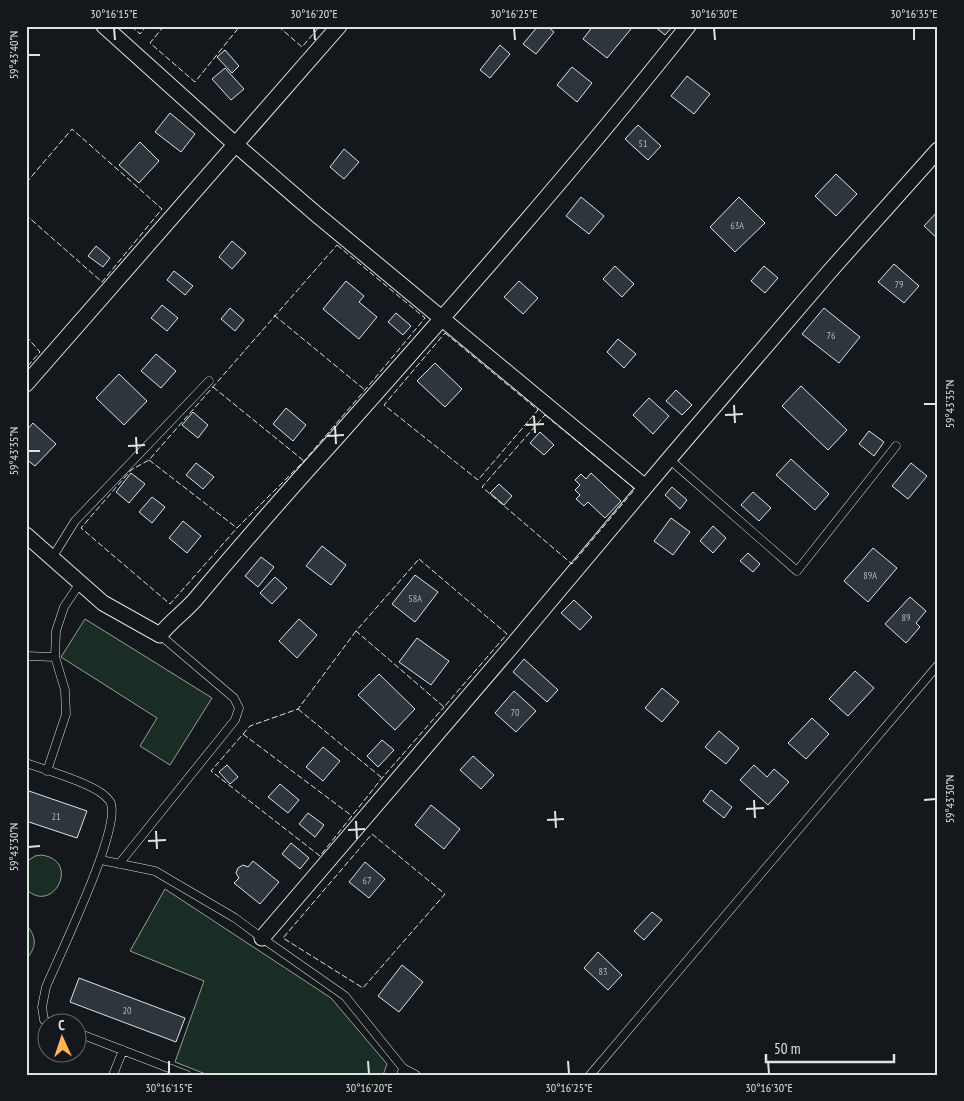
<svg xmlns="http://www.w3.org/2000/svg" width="964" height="1101" font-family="'PT Sans Narrow',sans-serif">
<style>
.green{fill:#1a2d24;stroke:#939e99}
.building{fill:#2c363c;stroke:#d8e6dc}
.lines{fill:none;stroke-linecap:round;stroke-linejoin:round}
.service-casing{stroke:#d8e6dc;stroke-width:9}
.minor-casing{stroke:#d8e6dc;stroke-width:17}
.service{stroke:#14181c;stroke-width:8}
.minor{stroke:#14181c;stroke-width:15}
.fence{stroke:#d8e6dc;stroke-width:1;stroke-dasharray:6 2.5;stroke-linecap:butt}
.ticks{fill:none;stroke:#d8e6dc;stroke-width:2}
.labels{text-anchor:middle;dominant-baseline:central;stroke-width:4;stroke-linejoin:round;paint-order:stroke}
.number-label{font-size:10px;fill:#adbab4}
.neatline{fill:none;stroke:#d8e6dc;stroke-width:2}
.ticks-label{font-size:12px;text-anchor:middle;fill:#d8e6dc}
</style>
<rect width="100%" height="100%" fill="#14181c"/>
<path class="green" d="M85,619L212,698L170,765L140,746L157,718L61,657Z
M41,855C82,860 53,916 26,889V862L35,856Z
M165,889L331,998L387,1064L383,1075H208L175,1062L204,981L130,951Z
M26,925C37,936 37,948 26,959Z"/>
<path class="building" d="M538,26H547L554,32L536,54L523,44Z
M593,26H628L631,29L607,58L583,39Z
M654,26H673L665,35Z
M500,45L510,54L490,78L480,70Z
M225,50L239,66L232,73L217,57Z
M572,67L592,83L577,102L557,85Z
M225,68L244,89L231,100L212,79Z
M687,76L710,94L694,114L671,96Z
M170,113L195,134L181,152L155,132Z
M638,125L661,146L648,160L625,139Z
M140,142L159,161L139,183L119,165Z
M344,149L359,162L344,179L330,167Z
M836,174L857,194L836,216L815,196Z
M581,197L604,216L589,234L566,216Z
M739,197L765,223L735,252L710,227Z
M938,211V239L924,226Z
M232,241L246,253L232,269L219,257Z
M96,246L110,258L103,267L88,256Z
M894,264L919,286L904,303L878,282Z
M615,266L634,284L622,297L603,279Z
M764,266L778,278L765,293L751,281Z
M174,271L193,286L185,295L167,280Z
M346,281L364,296L359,302L377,317L359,339L323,309Z
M519,281L538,298L523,314L504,297Z
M162,305L178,318L167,331L151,318Z
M230,308L244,320L235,331L221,319Z
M824,308L860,337L839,363L802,334Z
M396,313L411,326L403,335L388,322Z
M618,339L636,354L624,368L607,352Z
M156,354L176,371L161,388L141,371Z
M435,363L462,389L445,407L417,381Z
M119,374L147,401L124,425L96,398Z
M801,386L847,430L828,450L782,406Z
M676,390L692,405L682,415L666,401Z
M649,398L669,416L653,434L633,415Z
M286,408L306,425L293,441L273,424Z
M193,412L208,425L198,438L182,425Z
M33,423L56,444L35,466L26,459V431Z
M869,431L884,442L874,456L859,444Z
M540,432L554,445L544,455L530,443Z
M791,459L829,494L815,510L776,475Z
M196,463L214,477L203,489L186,475Z
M911,463L927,476L908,499L892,486Z
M131,473L145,484L129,503L116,492Z
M591,473L621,501L605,518L588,502L584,506L576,499L580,495L575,490L580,485L575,480L581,474L586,479Z
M499,484L512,496L504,505L490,493Z
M672,487L687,500L680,509L665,495Z
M753,492L771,508L759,521L741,505Z
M152,497L165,507L152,523L139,512Z
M671,518L690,532L673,555L654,541Z
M183,521L201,536L187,553L169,538Z
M713,526L726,538L713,553L700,541Z
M322,546L346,565L331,585L306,566Z
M873,548L897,568L868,602L844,581Z
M748,553L760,564L753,572L740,561Z
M261,557L274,567L258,587L245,576Z
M415,575L438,592L415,622L392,604Z
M275,577L287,588L272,604L260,593Z
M910,597L926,611L916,623L920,627L906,643L885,624Z
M574,600L592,617L580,630L561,613Z
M299,619L317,635L297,658L279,641Z
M417,638L449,661L431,685L399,662Z
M524,659L558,690L547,702L513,672Z
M855,671L874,688L848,716L829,699Z
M379,674L415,709L395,730L358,695Z
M662,688L679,702L662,722L645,708Z
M514,691L536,711L516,732L495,713Z
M812,718L829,734L806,759L788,743Z
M719,731L739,748L726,764L705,747Z
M382,740L394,750L378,767L367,756Z
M323,747L340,761L323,781L306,767Z
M473,756L494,775L481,789L460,770Z
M227,765L238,777L230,784L219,772Z
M754,765L767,777L774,769L789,782L768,805L740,780Z
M280,784L299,800L288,813L268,797Z
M26,790L87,811L77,838L26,821Z
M711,790L732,807L724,818L703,801Z
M431,805L460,829L444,849L415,825Z
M308,813L324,825L315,837L299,824Z
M291,843L309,858L300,869L282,854Z
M253,861L279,882L260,904L234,883L239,878L236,873L238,868L243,865L248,867Z
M365,862L385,879L369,898L349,882Z
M652,912L662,920L644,940L634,931Z
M598,952L622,975L608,990L584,968Z
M402,965L423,982L399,1012L378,996Z
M79,978L185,1018L176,1042L70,1002Z"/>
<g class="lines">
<defs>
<path id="service" d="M669,459L797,571L896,446
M52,558L75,521L209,381
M26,656L55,657L65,690L66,714L47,771
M55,657L56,631L64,607L80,583
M26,763C46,770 95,784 107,798C109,800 111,802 111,804C120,831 59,956 46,987L42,1007L44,1020L54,1024
M101,860L155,871L235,918L262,938L345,996L403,1068L401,1075
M119,864L235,720L239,708L234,698L160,635
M78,1033L187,1075
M403,1068L416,1075
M113,1075L123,1050
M590,1075L938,665"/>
<path id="minor" d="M104,26L235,144L316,214L645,487
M26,384L339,26
M26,535L103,603L160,635C170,622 183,613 194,601C241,545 289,490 338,436C457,302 576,167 688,26
M262,938L512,646L669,459L830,271L938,150"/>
</defs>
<use href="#service" class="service-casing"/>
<use href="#minor" class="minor-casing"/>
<use href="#service" class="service"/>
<use href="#minor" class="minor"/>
<path class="fence" d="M131,26L140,34L146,26
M164,26L150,43L195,82L240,26
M278,26L302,47L320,26
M26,183L72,129L162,209L102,282L26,215
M337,245L425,318L365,390L304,461L237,528L170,604L81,528L131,470L149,460Z
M274,315L365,390
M445,333L538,410L478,480L384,405Z
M26,336L40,352L26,368
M213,387L304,461
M545,415L635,489L572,564L482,487Z
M149,460L237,528
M419,559L507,634L444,707L356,631Z
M356,631L298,709L250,726L211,771L320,856L382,778L444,707
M298,709L382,778
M243,734L352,816
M372,834L445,894L363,988L283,938Z"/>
</g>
<path class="ticks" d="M114,28L115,40M314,28L315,40M514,28L515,40M714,28L715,40M914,28V40M28,55H40M924,404H936M734,405L735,423M725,415L743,414M534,416L535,433M526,425L544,424M335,426L336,444M327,436L344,435M136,437L137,454M128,446L145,445M28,451H40M754,800L755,818M924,800L936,799M746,809L764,808M555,811L556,828M547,820L564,819M356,821L357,839M348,830L365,829M156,831L157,849M148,841L166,840M28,847L40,846M169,1061V1074M368,1061L369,1074M568,1061L569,1074M768,1061L769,1074"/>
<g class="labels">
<g class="number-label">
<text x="643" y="143">51</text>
<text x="737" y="225">63А</text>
<text x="899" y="284">79</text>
<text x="831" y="335">76</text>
<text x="870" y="575">89А</text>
<text x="415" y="598">58А</text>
<text x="906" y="617">89</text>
<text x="515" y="712">70</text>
<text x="56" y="816">21</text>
<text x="367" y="880">67</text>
<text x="603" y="971">83</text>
<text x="127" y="1010">20</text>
</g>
</g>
<rect width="964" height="1101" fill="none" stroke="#14181c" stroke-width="55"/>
<g transform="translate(62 1038) rotate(357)"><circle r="24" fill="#14181c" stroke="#626a69"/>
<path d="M0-4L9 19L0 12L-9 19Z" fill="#ffb74d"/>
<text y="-8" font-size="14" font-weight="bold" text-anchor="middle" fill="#d8e6dc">С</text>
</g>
<path d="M766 1054v8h128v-8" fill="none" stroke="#d8e6dc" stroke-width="2.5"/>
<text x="774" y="1054" font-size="15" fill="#d8e6dc" stroke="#14181c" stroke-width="4" paint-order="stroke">50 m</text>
<rect x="28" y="28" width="908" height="1046" class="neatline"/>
<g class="ticks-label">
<text x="114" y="18">30°16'15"E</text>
<text x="314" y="18">30°16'20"E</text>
<text x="514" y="18">30°16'25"E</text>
<text x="714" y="18">30°16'30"E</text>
<text x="914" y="18">30°16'35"E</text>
<text transform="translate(14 55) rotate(-90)" y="4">59°43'40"N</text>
<text transform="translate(950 404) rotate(-90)" y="4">59°43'35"N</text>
<text transform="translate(14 451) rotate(-90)" y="4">59°43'35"N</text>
<text transform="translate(950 799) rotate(-90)" y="4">59°43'30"N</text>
<text transform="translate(14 847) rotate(-90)" y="4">59°43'30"N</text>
<text x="169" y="1092">30°16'15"E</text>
<text x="369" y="1092">30°16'20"E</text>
<text x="569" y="1092">30°16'25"E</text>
<text x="769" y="1092">30°16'30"E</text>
</g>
</svg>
